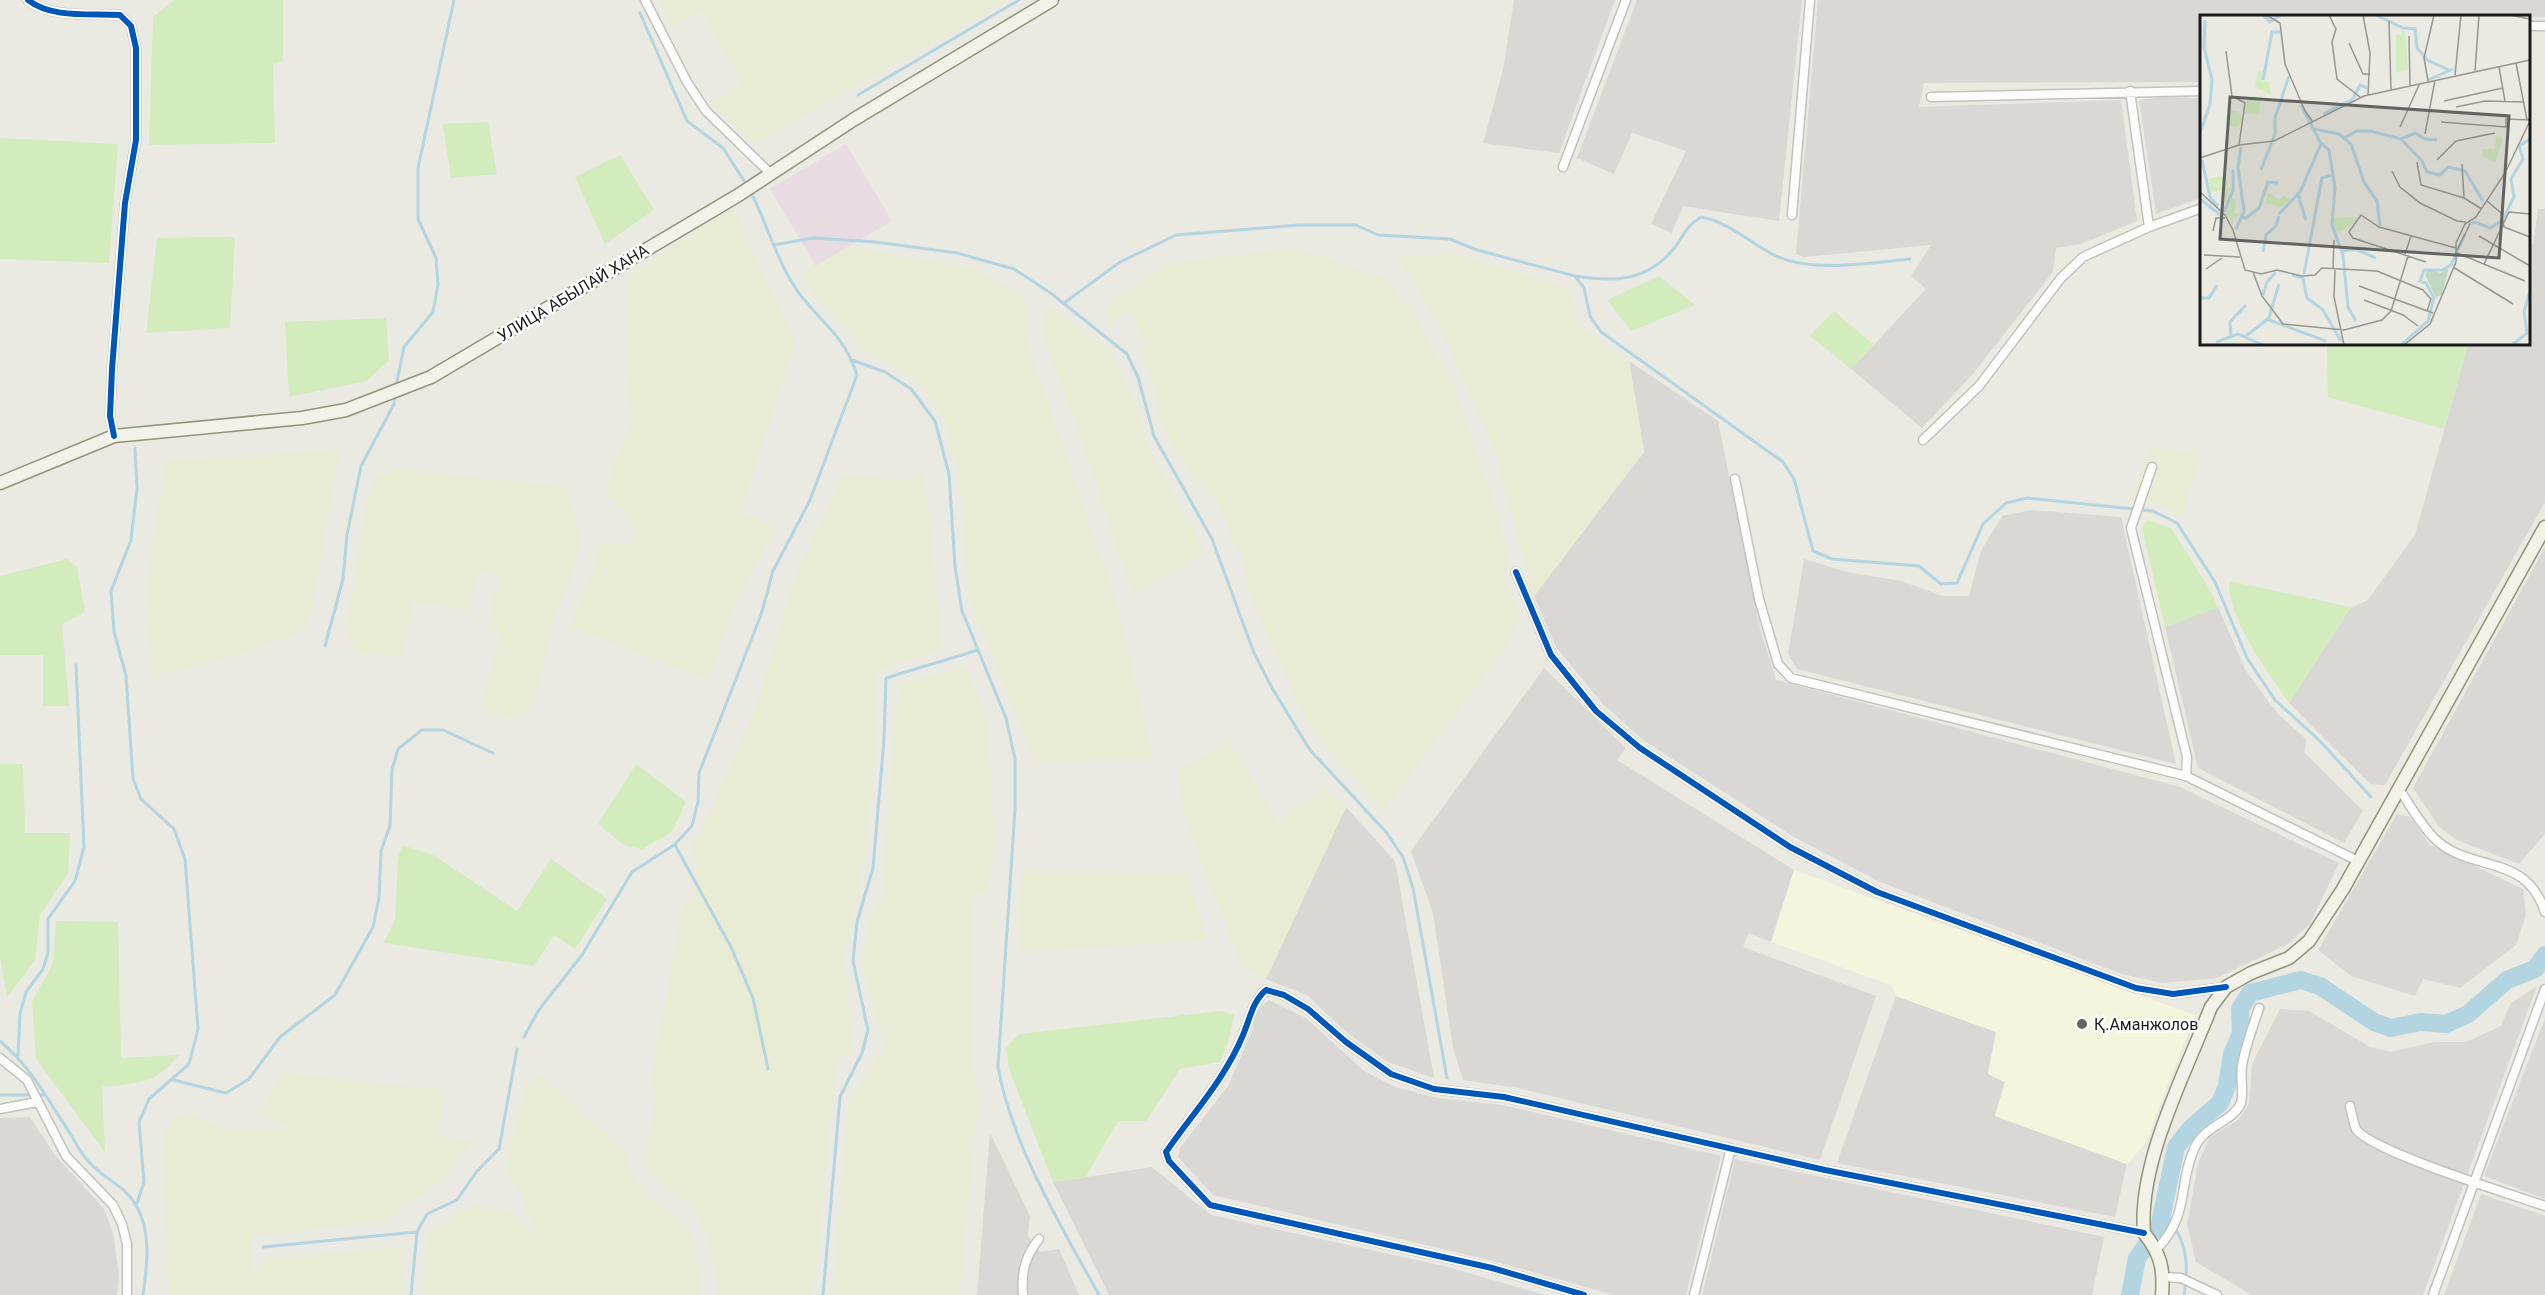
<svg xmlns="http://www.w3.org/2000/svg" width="2545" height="1295" font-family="Roboto,sans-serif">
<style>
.residential{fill:#d9d8d4}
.industrial{fill:#e9dbe2}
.education{fill:#f4f5dc}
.farmland{fill:#e9ecd4}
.grass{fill:#d3ecbd}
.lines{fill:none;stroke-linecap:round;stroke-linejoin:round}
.stream{stroke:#b3d4e1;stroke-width:3}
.river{stroke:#b3d4e1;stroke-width:18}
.minor-casing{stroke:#c2c2bf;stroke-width:11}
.secondary-casing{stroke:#90947b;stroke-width:15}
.minor{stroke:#fcfcfb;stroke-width:8}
.secondary{stroke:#f2f2e8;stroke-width:12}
.cycleway-casing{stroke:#fff;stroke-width:10}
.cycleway{stroke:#0057b8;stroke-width:6}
.poi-dot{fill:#636361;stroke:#fff;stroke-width:2}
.labels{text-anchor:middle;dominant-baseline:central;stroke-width:5;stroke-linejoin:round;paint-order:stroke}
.street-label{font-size:16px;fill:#1b1b1b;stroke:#fff}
.poi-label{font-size:16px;fill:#1b1b1b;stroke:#fff;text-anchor:start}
.inset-river{fill:none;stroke:#b3d4e1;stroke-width:3}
.inset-road{fill:none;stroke:#979792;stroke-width:1.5}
.view{fill:#636361;fill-opacity:0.15;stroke:#636361;stroke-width:3}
.inset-edge{fill:none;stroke:#1b1b1b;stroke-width:3}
</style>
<rect width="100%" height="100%" fill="#eae9e2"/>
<path class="residential" d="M1514,0H1615L1559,153L1483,143L1503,70Z
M1637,0H1802L1779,221L1683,206L1672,233L1651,224L1686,151L1632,133L1614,174L1577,158Z
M1818,0H2545V17L2202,16L2201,82L1924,83L1919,107L2121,100L2137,221L2081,244L2056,248L2053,272L1972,375L1922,428L1851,369L1926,289L1911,276L1931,245L1804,257L1796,254Z
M2164,97L2201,98V198L2156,214L2139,100Z
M2538,209H2545V502L2385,785L2370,784L2289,703L2351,607L2367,601L2415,535L2468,344H2528L2529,244H2533Z
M1629,361L1718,421L1761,632L1776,680L2180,787L2339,863L2310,924L2288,944L2217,978L2162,983L2122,974L1880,882L1794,837L1643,740L1602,703L1556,647L1534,596L1644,452Z
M2031,510L2121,517L2176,764L1797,669L1788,654L1804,559L1851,573L1901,581L1943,596H1969L1981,551L2002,516Z
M2545,547V834L2519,864L2457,840L2439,827L2413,788Z
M2218,607L2246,671L2278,714L2307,740L2304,752L2363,811L2344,843L2198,768L2165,627Z
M1544,668L1626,748L1617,760L1794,870L1771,942L1749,933L1743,947L1876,996L1820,1160L1518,1088L1463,1080L1453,1048L1433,913L1411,851Z
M1346,807L1395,861L1434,1078L1388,1062L1345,1031L1307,995L1266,979Z
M2397,814L2410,817L2430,845L2523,889L2526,915L2516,945L2460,988L2423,979L2415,996L2351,976L2318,950Z
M2537,986L2423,1295H2252L2196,1262L2187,1224L2198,1164L2209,1138L2238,1120L2249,1104L2252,1064L2280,1009L2309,1011L2370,1047L2391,1052L2434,1042H2466L2501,1026L2510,1004Z
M1896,996L1996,1032L1988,1074L2005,1082L1995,1116L2127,1164L2115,1217L1837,1163Z
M1269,1000L1306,1018L1364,1071L1395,1087L1437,1098L1502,1105L1721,1156L1686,1295H1614L1490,1260L1213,1195L1178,1157L1180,1148L1228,1086L1253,1029L1255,1011Z
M2545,1018V1199L2484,1176Z
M30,1117L55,1155L104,1209L113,1233L119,1276L117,1295H0V1118Z
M990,1133L1030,1216L1028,1236L1040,1252L1059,1249L1079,1295H977Z
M1735,1159L2104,1237L2092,1295H1702Z
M1152,1167L1211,1215L1444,1266L1545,1295H1109L1053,1182Z
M2481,1194L2545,1216V1295H2444Z"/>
<path class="industrial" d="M846,144L892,221L816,266L770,189Z"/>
<path class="education" d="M1794,870L2195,1015L2145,1144L2127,1164L1995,1116L2005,1082L1988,1074L1996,1032L1896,996L1891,985L1771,942Z"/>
<path class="farmland" d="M658,0H1008L754,144L712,104L743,84L703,11L672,27Z
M733,209L795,341L741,512L776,527L736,599L709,680L571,627L592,573L599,546L635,541L632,522L607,495L612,470L630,426L631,405L626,376L625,278Z
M848,247L976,269L1024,296L1026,340L1116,601L1153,759L1035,762L969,599L958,468L944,419L931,397L912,378L864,350L848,328L821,304L800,275Z
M1297,248L1387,280L1416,318L1454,387L1495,507L1509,561L1503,574L1520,615L1508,643L1383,812L1306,720L1247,588L1246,569L1217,502L1192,474L1158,419L1156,388L1140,351L1148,344L1128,312L1109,324L1102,309L1171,263Z
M1454,254L1565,287L1574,301L1576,323L1629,361L1644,452L1534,596L1494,449L1437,320L1397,256Z
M1053,308L1113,353L1132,397L1150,450L1205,552L1133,596L1078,429L1047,349L1042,314Z
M2149,446L2201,455L2181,516L2164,507L2132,501Z
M340,450L313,603L305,630L238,655L154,676L145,619L149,569L165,461Z
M396,469L565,487L581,539L569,584L555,615L534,703L517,719L480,708L501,632L487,629L499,575L480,570L468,611L413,601L402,655L356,653L345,632L367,500L375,478Z
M924,471L942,649L877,670V738L863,864L845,954L852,1051L836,1063L813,1295H719L709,1236L693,1208L649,1169L646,1150L656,1095L650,1084L683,905L694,899L696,868L692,845L715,801L756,706L797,573L843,475L907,480Z
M966,667L988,721L994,843L988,892L969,895L973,927L972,1056L978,1106L959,1295H832L849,1101L885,1047L863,966L868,919L887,892L882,879L899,684Z
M1229,742L1278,823L1325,789L1346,807L1266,979L1241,964L1186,820L1176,771Z
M1021,872L1174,873L1188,876L1207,940L1019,952Z
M284,1073L442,1090L440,1137L473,1142L444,1178L384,1222L251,1236L253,1273L271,1258L401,1247L402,1295H169L162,1138L171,1120L187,1114L229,1129L296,1130L259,1114Z
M540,1075L625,1152L630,1174L651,1200L674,1215L693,1238L702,1295H422L428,1234L473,1205L510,1212L543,1241L506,1166L527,1082Z"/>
<path class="grass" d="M174,0H283V60L273,65L275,143L149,145L153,17Z
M488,122L497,174L451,178L443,124Z
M0,138L118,144L109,263L0,259Z
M620,155L654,210L605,244L575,177Z
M235,237L230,328L146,333L157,238Z
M1659,276L1695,305L1631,331L1607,300Z
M1834,311L1874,345L1851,369L1810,336Z
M386,318L389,360L367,381L289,397L285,322Z
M2327,344H2468L2444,429L2328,397Z
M2147,520L2171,528L2208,587L2218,607L2165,627L2142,528Z
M67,559L77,567L85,612L62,624L69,706H43V655H0V576Z
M2229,581L2351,607L2289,703C2268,672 2227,619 2229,581Z
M0,764H23L25,833H70L68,873L40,915L35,960L7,997L0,957Z
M636,764L686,802L672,832L642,849L624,845L598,824Z
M402,845L433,855L517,911L551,859L607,899L575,949L554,935L534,966L384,943L395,919L398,859Z
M56,921L118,922L121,1058L179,1055C155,1085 137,1083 102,1087L105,1152L36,1059L32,1002L53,963Z
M1220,1011L1234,1015L1228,1042L1220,1062L1180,1069L1146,1121H1118L1085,1178L1053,1182L1009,1069L1006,1047L1020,1034Z"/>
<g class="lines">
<path class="stream" d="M640,13L687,121L723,148L748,187
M858,95L1019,0
M774,245L813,238L876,242L957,253L1014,269L1052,294L1127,354L1138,377L1154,436L1212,539L1254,653L1272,688L1310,750L1386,832L1403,857L1413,888L1447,1078
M1575,276C1612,282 1644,282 1671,252C1684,238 1683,228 1701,217C1729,222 1750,243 1774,255C1811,273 1869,263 1910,259
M1064,303L1120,262L1176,235L1299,225H1356L1378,235L1450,239L1477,250L1575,276L1584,288L1590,316L1601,332L1783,462L1794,479L1813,551L1832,559L1919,566L1941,584L1957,583L1983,524L2006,503L2027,498L2153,511L2177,523L2215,582L2247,658L2275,700L2320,741L2371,797
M852,360L885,372L911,389L935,421L949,474L955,566L962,611L1006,718L1015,759V809L998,1067C1012,1145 1061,1226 1099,1295
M396,386L404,347L433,312L438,285L436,258L418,219V168L454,0
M135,448L137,489L131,540L111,591L114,632L126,675L133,779L141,799L174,829L185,859L198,1029L189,1064L149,1099L139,1122L144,1182L136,1206
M325,646L343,579L347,535L361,466L394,404L395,396
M675,845L731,947L753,998L768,1069
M524,1037L538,1011L582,955L632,872L674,845L692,826L698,802L699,773L761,615L773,571L810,500L857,375C842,328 812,318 791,281C774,253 766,221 751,193
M0,1041C30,1066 48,1099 69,1132C75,1141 81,1154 89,1162C103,1178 125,1186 136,1205C152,1233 147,1266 143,1295
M18,1056L20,1014L26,992L43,969L48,953V919L75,881L84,847L76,665
M173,1080L226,1093L249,1079L280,1037L335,995L373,927L379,898L381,851L390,826L392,770L398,749L422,730H443L493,753
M0,1095H46
M2163,1208L2172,1222
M2175,1228C2188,1249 2188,1271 2184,1295
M263,1247L416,1232
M411,1295L417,1232L427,1214L457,1200L477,1171L499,1149L517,1049
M823,1295L840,1097L862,1053L868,1030L853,961L857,922L873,868L884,740L886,678L978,650"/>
<path class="river" d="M2130,1295L2137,1258L2159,1228L2176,1147L2190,1129L2220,1103L2227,1086L2232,1054L2241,1033L2240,1009L2250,993L2301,980L2320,986L2374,1022L2391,1028L2421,1022L2446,1024L2468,1014L2507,980L2535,969L2545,955"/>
<defs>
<path id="minor" d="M28,0C52,19 91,13 120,15L131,26L136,48V140L125,203L112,369L110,416L114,436
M645,0L687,82L706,111L771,174
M2528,26H2545
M2130,91L2149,227
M1931,97L2202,91
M1563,167L1626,0
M1792,215L1810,0
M1923,440L1979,386L2061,278L2083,257L2149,227L2202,208
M2152,467L2131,528L2187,757L2186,776
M1735,479L1759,599L1778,664L1791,678L2186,776L2358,861
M1516,572L1551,655L1596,711L1640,748L1790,847L1877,892L2136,988L2173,994L2226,987
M2399,789C2410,805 2421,825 2434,838C2470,874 2525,851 2545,912
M0,1058L27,1080L66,1156L113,1205L122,1224L127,1244V1295
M2350,1106C2352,1113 2353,1123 2356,1129C2370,1151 2513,1195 2545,1206
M0,1109L37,1102
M2157,1249C2191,1213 2177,1186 2195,1147C2204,1126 2234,1121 2241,1103C2244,1092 2240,1077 2242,1066C2245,1047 2253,1027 2259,1008
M2163,1277L2181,1278L2217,1295
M1023,1295C1021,1273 1025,1256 1039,1239
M1584,1295L1492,1268L1210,1205L1169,1161L1166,1152C1193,1113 1225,1079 1243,1035C1250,1019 1252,1002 1266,990L1284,995L1308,1009L1346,1042L1391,1074L1434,1089L1504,1097L1825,1170L2144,1233
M1694,1295L1731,1148
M2433,1295L2545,989"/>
<path id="secondary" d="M0,483L114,436L302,418L346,410L431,377L737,196L853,120L1052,0
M2162,1295C2164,1269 2161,1254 2144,1233C2138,1162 2185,1074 2211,1007L2226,987L2251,973L2289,958L2309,941L2343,889L2545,527"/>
</defs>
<use href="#minor" class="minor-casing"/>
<use href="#secondary" class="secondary-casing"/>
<use href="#minor" class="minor"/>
<use href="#secondary" class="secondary"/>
<defs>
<path id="cycleway" d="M28,0C52,19 91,13 120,15L131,26L136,48V140L125,203L112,369L110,416L114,436
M1516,572L1551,655L1596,711L1640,748L1790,847L1877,892L2136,988L2173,994L2226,987
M1584,1295L1492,1268L1210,1205L1169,1161L1166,1152C1193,1113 1225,1079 1243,1035C1250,1019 1252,1002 1266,990L1284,995L1308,1009L1346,1042L1391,1074L1434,1089L1504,1097L1825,1170L2144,1233"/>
</defs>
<use href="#cycleway" class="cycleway-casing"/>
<use href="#cycleway" class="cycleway"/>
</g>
<circle class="poi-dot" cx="2082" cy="1024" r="6"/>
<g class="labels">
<g class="street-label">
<text transform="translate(573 293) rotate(-31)">УЛИЦА АБЫЛАЙ ХАНА</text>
</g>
<g class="poi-label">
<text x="2094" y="1024">Қ.Аманжолов</text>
</g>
</g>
<g transform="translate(2200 15)">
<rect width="330" height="330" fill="#eae9e2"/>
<path d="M201,16H205L208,54L196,58V20H201ZM58,55L63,56L62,66L69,67L71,80L55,72ZM52,81L61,82L59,99H45L47,85ZM26 104a8 8 0 1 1 16 0a8 8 0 1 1-16 0ZM296,121L302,122V127L295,147L282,141L283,134H295ZM21,161L27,165L26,173H31L23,191V175L10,177L8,164ZM68,177L79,185L84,180L90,185L81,192L65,188ZM29,183L36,184L35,198L42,199L33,202V209L26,198ZM157,202L156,207L136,219L134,203Z" fill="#d3ecbd"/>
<path d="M249,252L242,279L236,283L225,259L229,255L241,258Z" fill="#c0d7c2"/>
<path class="inset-river" d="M63,0L70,7L80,0M176,0L203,13L215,14L217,33L227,45L249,55M63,65L72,17H80M228,65L253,54M123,99L153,84L160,70L167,73M113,114L139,119L151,129L164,167L177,186L180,211M0,118L10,89L12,65L4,32L5,5M144,123L157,116H171L201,124L222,146L227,157L240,160L248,152L265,156L283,186M201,124L215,118L225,124L237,125M121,128L129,135L135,173L132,210L143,240L148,292L156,306M2,145L10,182L18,191M61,155L75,119V103L89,61M98,180L106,205M0,184L23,202M24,197L33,175V155M79,199L100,177L121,129L101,90M42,202L46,203L59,193L68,167L78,168M268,209L275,207L290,213L302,206L314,182L311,164L323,144L319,131L330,124M36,214L44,196L38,152L41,132M143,236L155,234L176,243M63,237L66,220L76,211L79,201M104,259L122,163L131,160M92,260L103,263L107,283L123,295L141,326M63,280L67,267L76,257M0,283H9L17,270M69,305L126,326M31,320L30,307L46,290M46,321L69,303L79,269M16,327L38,319L63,330M201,330L228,306L234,283L226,268L220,266L224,255H242L251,250L265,219M312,330L327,318L324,297L330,276"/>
<path class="inset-road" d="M66,0L80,8L85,49L105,96L113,107M129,0L136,14L132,27L137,64L160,82M163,0L170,38L168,80M310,0L330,4M189,6L191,75M209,21L210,70M149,28L163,59H170M26,36L32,81L45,88L39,130M316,48L327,105M299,52L305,86M275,56L279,0M255,60L261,0M228,66L224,43L234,0M244,86L303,73M256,92L285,86L324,87M241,107L306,112V104L330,105M200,112L219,70M225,119L235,65M0,143L39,130L74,126L164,81L330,45M237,145L256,126L295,118M217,147L221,170L264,183L282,194M262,149L264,183M192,156L200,172L220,188L257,206L266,207M0,177L25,200L33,215L45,255L61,259L77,255L102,261L115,260L122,253L177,256L223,275L231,284L227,296M287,186L301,198L304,212L330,222M13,216L16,203H25M279,221L330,251M257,235L270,209M257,238L325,266M205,239L211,221M4,240L40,242M226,247L153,223L149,217L161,200L179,212L256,233M284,249L309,197L330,199M253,252L313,289M6,254L22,243M133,254L134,225M135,255L134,282L144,330M53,257L62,281L83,309L144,315L182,305L191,296L208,241M159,271L233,298M164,285L203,300L218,311M204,330L230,309L256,247V228L265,209L276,202L305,158L330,106"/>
<path class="view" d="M30,82L309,101L299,243L20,224Z"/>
<rect width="330" height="330" class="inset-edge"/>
</g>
</svg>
